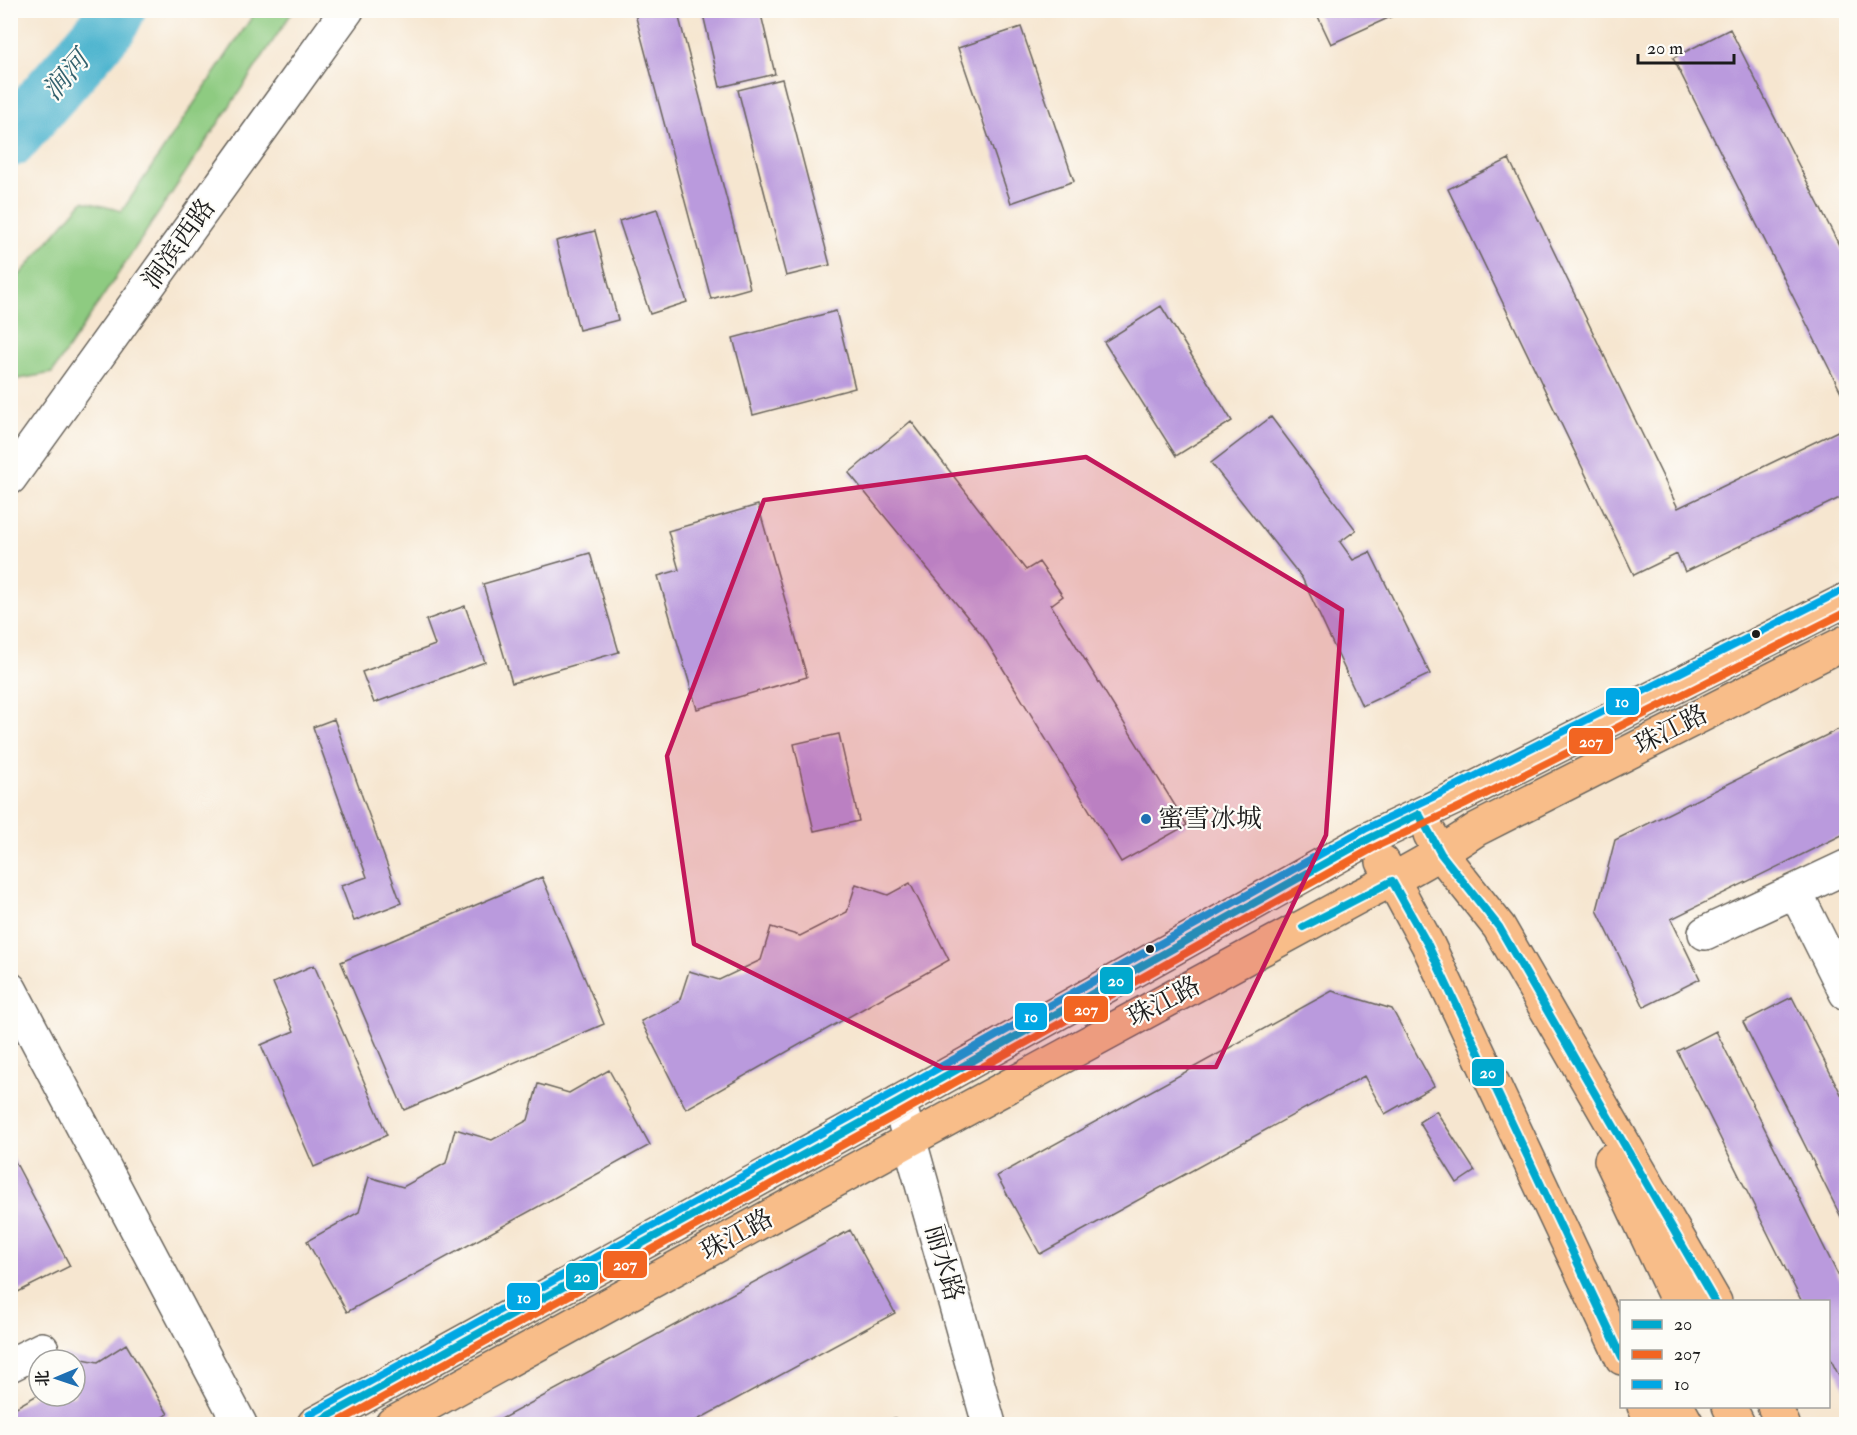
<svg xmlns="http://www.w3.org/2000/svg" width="1857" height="1435" font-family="'IM FELL Double Pica','Noto Serif SC',serif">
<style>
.green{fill:#8ecb81;stroke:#55744e;stroke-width:1.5}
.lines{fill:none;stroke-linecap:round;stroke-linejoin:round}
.river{stroke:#50b5cf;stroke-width:57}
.building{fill:#ba9add}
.minor-casing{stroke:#68635b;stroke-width:36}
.major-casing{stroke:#68635b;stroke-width:36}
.minor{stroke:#fff;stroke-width:33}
.major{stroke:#f8bd89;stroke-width:33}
.bus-1-casing{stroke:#fdfcf7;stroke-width:12}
.bus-2-casing{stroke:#fdfcf7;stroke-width:12}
.bus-3-casing{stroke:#fdfcf7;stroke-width:12}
.bus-1{stroke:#00a9ce;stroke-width:8}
.bus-2{stroke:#f26522;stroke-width:8}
.bus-3{stroke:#01a7e4;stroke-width:8}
.marked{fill:#c2185b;fill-opacity:0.2;stroke:#c2185b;stroke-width:4.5;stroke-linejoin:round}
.bus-dot{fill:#1c1c1c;stroke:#fdfcf7;stroke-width:2}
.poi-dot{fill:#1f6fb2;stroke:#fdfcf7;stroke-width:2}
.labels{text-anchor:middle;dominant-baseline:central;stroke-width:4.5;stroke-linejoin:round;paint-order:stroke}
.street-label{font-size:26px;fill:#1c1c1c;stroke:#fdfcf7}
.poi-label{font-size:26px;fill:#1c1c1c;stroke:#fdfcf7;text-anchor:start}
.water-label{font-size:27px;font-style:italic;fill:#33616d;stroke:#fdfcf7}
.line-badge{stroke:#fdfcf7;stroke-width:2}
.badge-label{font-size:16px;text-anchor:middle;font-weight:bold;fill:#fff}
</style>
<rect width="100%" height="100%" fill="#fdfcf7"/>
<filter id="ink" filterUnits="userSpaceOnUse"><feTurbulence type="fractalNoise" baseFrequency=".0167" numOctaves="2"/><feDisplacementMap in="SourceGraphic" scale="12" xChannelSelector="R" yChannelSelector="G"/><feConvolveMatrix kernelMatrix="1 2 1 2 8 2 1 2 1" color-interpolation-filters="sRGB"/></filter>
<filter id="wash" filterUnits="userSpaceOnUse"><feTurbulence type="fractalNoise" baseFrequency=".008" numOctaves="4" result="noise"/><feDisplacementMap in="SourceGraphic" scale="24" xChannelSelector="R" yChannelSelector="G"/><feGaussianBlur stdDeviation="1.35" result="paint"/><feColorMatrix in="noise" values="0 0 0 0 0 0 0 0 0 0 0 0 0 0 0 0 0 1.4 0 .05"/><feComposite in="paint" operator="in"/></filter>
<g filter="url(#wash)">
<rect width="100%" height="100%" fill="#f6e6d0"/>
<path class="green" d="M256,11H293L52,373L13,380L11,383V285L83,201L122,211Z"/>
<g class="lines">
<path class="river" d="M10,139L110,24L117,10"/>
</g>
<g id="blocks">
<path class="building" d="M634,10H677L750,288L711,299Z
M702,10H760L775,74L720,87Z
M1315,10H1396L1397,14L1331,44Z
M1021,27L1074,181L1011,203L958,48Z
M1730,29L1846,259V402L1673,58Z
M782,79L830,265L786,276L738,90Z
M1509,159L1678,508L1846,427V495L1685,572L1677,554L1634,575L1448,189Z
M657,209L687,302L650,314L619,221Z
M595,231L618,320L579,330L556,241Z
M1161,306L1232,421L1176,456L1104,342Z
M836,311L855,388L753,415L733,338Z
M1271,417L1356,530L1340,542L1353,560L1370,552L1430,674L1362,706L1302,578L1211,463Z
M911,421L1026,570L1039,562L1063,596L1051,605L1187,825L1121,862L983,636L849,473Z
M758,505L807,677L697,709L658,576L679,570L668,531Z
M590,553L619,652L512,683L483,584Z
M465,606L485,662L374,703L362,672L435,645L426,620Z
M334,719L401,903L354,921L341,886L367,877L313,727Z
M1843,727L1846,734V833L1671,919L1700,979L1644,1007L1597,910L1615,840Z
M839,734L859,821L814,831L794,744Z
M542,877L604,1024L404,1110L341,962Z
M910,883L949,960L686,1109L641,1021L679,1002L689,971L719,980L761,960L771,927L800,936L847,912L856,884L888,895Z
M314,965L387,1135L314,1167L261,1045L294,1031L273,983Z
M1332,991L1392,1009L1434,1086L1385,1114L1364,1076L1040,1254L997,1176Z
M1792,997L1846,1104V1227L1743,1022Z
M1716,1031L1846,1291V1390L1828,1354V1302H1802L1677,1051Z
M609,1070L650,1145L347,1312L307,1241L359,1212L369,1177L403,1187L446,1163L455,1129L492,1140L528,1120L538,1084L569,1093Z
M1436,1111L1475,1171L1457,1183L1419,1122Z
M10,1152L70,1266L10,1296Z
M850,1230L895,1313L690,1424H492Z
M126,1344L168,1414L151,1424H10V1408L13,1409L39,1394V1396H75V1360H61L63,1355L98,1362Z
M895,1418L897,1424H873Z"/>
</g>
</g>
<g filter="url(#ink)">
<use href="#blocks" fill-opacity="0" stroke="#68635b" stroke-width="1.5"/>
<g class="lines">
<defs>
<path id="minor" d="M10,478L347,10
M1795,891L1846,993
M1705,933L1846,867
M10,989L240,1424
M899,1102L989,1424
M10,1365L42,1349"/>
<path id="major" d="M1430,834L1441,854L1499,927L1715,1302
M1383,862L1428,945L1622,1358
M1611,1160L1678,1302
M1644,1406L1653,1424
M1677,1406L1687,1424
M1729,1406L1738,1424
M1774,1406L1783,1424
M314,1424L899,1102L1370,838L1459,796L1846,600
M392,1424L909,1140L1358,897C1399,877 1439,855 1477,829L1846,642"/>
</defs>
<use href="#minor" class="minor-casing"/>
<use href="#major" class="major-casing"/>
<use href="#minor" class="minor"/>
<use href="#major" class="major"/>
<defs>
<path id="bus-1" d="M1303,927L1392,881L1428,945L1622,1357
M314,1424L899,1102L1370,838L1419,814L1441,854L1499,927L1715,1302"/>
<path id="bus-2" d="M335,1424L904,1111L1375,847L1464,805L1846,612"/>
<path id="bus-3" d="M309,1415L894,1093L1365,829L1454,787L1841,591"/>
</defs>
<use href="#bus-1" class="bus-1-casing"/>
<use href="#bus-2" class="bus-2-casing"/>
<use href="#bus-3" class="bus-3-casing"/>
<use href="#bus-1" class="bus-1"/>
<use href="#bus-2" class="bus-2"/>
<use href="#bus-3" class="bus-3"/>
</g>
</g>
<path class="marked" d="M1086,457L1342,610L1326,835L1216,1067L943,1068L694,944L667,756L764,500Z"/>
<g class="bus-dot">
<circle cx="1756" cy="634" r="5"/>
<circle cx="1150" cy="949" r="5"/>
</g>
<circle class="poi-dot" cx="1146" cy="819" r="6"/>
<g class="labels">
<g class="street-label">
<text transform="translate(179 244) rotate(-54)">涧滨西路</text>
<text transform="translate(1671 730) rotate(-27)">珠江路</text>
<text transform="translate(1164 1002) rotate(-28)">珠江路</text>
<text transform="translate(737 1235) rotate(-29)">珠江路</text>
<text transform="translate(944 1263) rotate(74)">丽水路</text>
</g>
<g class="poi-label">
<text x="1158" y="819">蜜雪冰城</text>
</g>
<g class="water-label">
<text transform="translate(66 76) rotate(-49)">涧河</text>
</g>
</g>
<g class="line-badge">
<rect x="1605" y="687" width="35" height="29" rx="6" fill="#01a7e4"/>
<rect x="1568" y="727" width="46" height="28" rx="6" fill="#f26522"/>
<rect x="1099" y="966" width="35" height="29" rx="6" fill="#00a9ce"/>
<rect x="1063" y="995" width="46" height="28" rx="6" fill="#f26522"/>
<rect x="1014" y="1002" width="34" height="29" rx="6" fill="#01a7e4"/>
<rect x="1471" y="1058" width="34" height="29" rx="6" fill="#00a9ce"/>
<rect x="602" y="1250" width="46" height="29" rx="6" fill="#f26522"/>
<rect x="565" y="1262" width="34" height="29" rx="6" fill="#00a9ce"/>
<rect x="506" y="1282" width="35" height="29" rx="6" fill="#01a7e4"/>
</g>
<g class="badge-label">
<text x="1622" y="707">10</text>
<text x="1591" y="747">207</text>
<text x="1116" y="986">20</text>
<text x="1086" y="1015">207</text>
<text x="1031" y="1022">10</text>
<text x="1488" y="1078">20</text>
<text x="625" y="1270">207</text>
<text x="582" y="1282">20</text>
<text x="524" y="1303">10</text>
</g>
<rect width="1857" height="1435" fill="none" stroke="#fdfcf7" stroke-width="36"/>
<rect x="1620" y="1300" width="210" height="108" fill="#fdfcf7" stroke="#a3a29f" stroke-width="1.5"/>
<rect x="1632" y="1320" width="30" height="9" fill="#00a9ce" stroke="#a3a29f" stroke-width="1.5"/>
<text x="1674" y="1330" font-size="18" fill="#1c1c1c">20</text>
<rect x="1632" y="1350" width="30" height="9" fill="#f26522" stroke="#a3a29f" stroke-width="1.5"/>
<text x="1674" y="1360" font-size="18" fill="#1c1c1c">207</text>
<rect x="1632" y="1380" width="30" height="9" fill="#01a7e4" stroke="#a3a29f" stroke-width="1.5"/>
<text x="1674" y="1390" font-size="18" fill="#1c1c1c">10</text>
<g transform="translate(57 1378) rotate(268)"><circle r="28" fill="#fdfcf7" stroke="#a3a29f" stroke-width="1.5"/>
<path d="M0-4.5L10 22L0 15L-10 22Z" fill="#1f6fb2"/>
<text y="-9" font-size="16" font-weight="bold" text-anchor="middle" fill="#1c1c1c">北</text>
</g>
<path d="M1638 54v9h96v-9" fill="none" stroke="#1c1c1c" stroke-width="3"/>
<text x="1647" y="54" font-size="18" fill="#1c1c1c" stroke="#fdfcf7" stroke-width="4.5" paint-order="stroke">20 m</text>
</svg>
